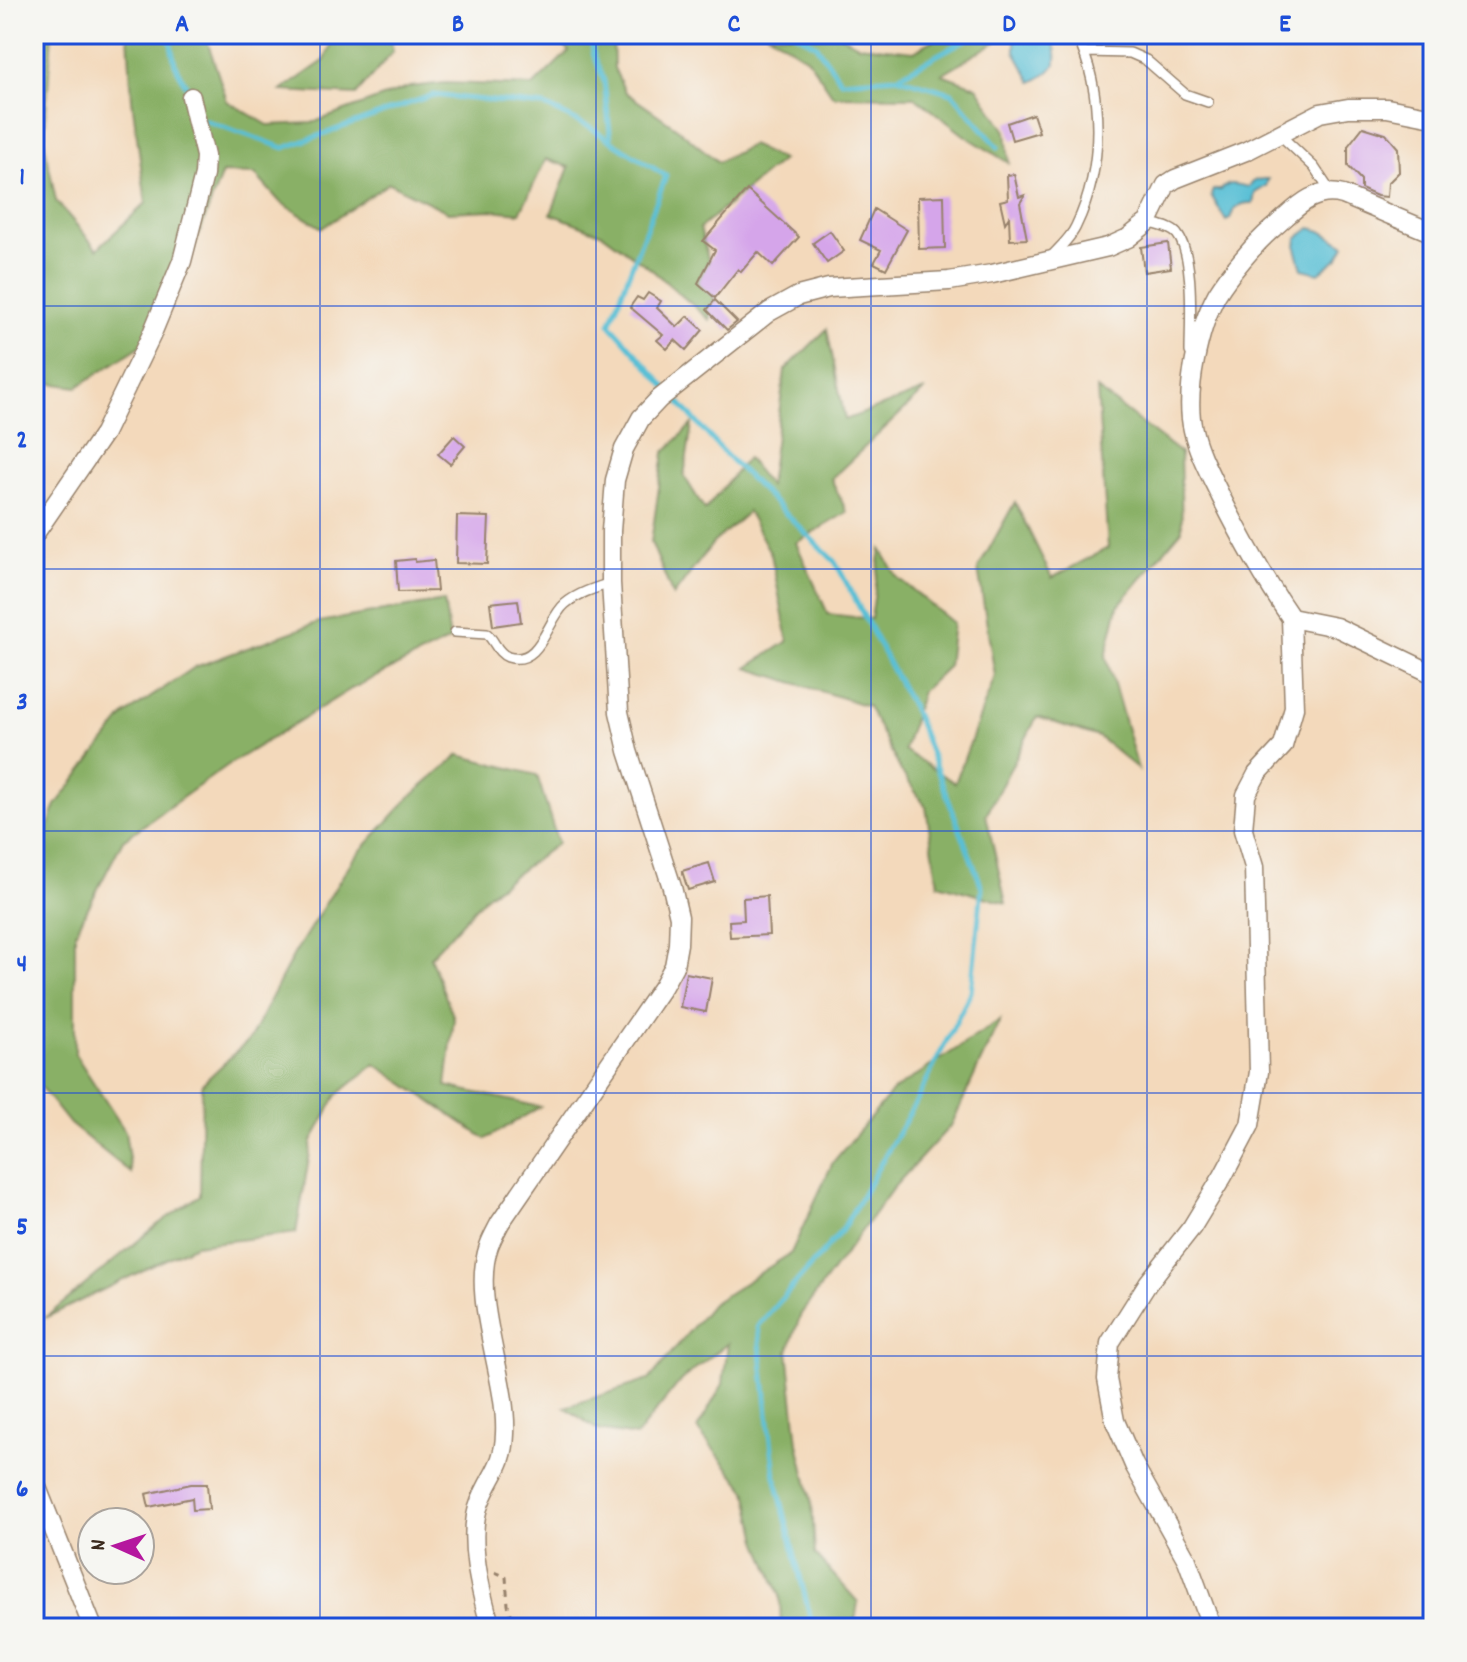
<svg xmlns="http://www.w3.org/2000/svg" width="1467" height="1662" font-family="Dekko,sans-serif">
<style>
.forest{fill:#89b066;stroke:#626d42;stroke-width:2}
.water{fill:#58bfd5;stroke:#4a747a;stroke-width:2}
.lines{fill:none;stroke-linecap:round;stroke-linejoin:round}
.stream{stroke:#58bfd5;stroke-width:5}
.building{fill:#d5a5ea}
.service-casing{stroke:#97826c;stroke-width:12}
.minor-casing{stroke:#97826c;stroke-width:21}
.path{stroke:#97826c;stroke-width:3;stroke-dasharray:6 6;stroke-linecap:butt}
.service{stroke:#fff;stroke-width:9}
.minor{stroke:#fff;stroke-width:18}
.grid{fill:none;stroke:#1d4ed8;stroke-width:2;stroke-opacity:0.55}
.neatline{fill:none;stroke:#1d4ed8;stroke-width:3}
.grid-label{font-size:26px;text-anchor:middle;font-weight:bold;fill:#1d4ed8}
</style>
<rect width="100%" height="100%" fill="#f6f6f2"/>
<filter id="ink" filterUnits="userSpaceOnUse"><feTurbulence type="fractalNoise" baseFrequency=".0125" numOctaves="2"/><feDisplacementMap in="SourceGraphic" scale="16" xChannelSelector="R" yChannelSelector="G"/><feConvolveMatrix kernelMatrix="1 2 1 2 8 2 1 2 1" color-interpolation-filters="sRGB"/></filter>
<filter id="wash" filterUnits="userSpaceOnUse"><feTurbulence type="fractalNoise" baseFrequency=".006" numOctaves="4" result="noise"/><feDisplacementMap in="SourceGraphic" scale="32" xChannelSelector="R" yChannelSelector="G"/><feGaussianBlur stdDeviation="1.8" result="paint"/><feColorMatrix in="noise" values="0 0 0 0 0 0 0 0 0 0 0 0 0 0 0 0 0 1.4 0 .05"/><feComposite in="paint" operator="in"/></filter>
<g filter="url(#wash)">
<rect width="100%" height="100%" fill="#f3d9bb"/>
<path class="forest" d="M34,34H52L44,141L56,201L97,249L146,203L132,100L128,34H205L227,101L268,125L312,123L410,87L445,83L533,86L569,51L550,34H613L614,68L625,92L677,128L718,162L751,145L782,160L700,228L716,289L710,320L652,270L603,234L551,214L569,167L546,159L520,213L491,210L448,212L389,183L322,228L280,202L255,174L222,173L193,250L148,341L77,387L34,381Z
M335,34H390L393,52L356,95L281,91L325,60Z
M769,34H837L858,45L914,51L945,34H1004L1002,38L942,74L977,87L1006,131L1009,163L964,135L915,97L833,96L808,59Z
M827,329L845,420L925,390L831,479L847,512L796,543L828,614L871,619L881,549L897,577L953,623L948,666L922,691L904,750L955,783L995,676L978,569L1015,502L1052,578L1108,548L1097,389L1180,453L1182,530L1118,606L1106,656L1138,769L1099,737L1037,717L986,815L1006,903L938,884L926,807L901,771L868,706L747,668L788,641L771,554L748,512L713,543L673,596L651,542L664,453L692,424L684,476L705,510L747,458L769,486L785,370Z
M444,601L450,640L351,689L228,765L123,840L75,933V1054L125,1131L131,1173L70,1124L34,1079V866L56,805L125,715L195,667L319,622Z
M459,755L537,775L558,843L487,895L430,957L454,1018L446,1086L540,1107L486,1139L375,1064L337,1095L312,1141L296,1233L195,1245L45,1318L157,1225L200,1195L202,1084L250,1039L294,954L353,859L409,798Z
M1000,1020L952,1124L893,1188L801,1314L788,1351L798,1443L812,1504L815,1554L858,1602L854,1628H781L780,1596L758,1540L747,1491L697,1429L723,1384L728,1343L681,1380L636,1436L598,1430L565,1407L649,1380L712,1304L791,1253L833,1162L893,1091Z"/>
<path class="water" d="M1015,34H1050C1062,59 1058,70 1032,82L1015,52Z
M1263,179H1268L1266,186L1255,193L1253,203C1241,202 1233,208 1230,219L1226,221L1211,195L1213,190H1221C1230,180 1238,185 1249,187L1254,181Z
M1311,228L1321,231L1345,245L1339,257L1319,273L1302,269L1296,248L1297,238Z"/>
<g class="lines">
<path class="stream" d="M169,34L175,64L190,93
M591,34L593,52L604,81L611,141
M796,34L815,44L841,81L897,77L952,93L998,147
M897,77L976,34
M204,120L284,148L433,95L545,106L591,128L666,176L610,324L723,452L836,563L916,715L982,887L971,992L915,1104L842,1230L758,1326L775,1476L813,1628"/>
</g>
<g id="blocks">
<path class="building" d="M1033,114L1039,132L1012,140L1007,123Z
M1363,127L1386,134L1398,148L1399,172L1388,183L1387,197L1377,196L1361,189V180L1348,166V146Z
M1014,174L1019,197L1025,195L1020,203L1027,239L1010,240L1009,217L1005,223L1000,201L1008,199L1007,175Z
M747,190L799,237L773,266L758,252L741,272L738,269L715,298L698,283L715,250L703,241Z
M944,196L945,248L919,249L918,197Z
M874,209L907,230L886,269L874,263L881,250L860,240Z
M830,231L844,251L827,263L813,243Z
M1168,243L1171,268L1144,272L1141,247Z
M648,293L661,301L657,308L677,327L688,316L703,330L686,350L675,340L667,349L657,340L663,335L630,307L637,297L643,300Z
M715,300L737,322L727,330L707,310Z
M454,436L465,446L450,464L438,454Z
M457,516L489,517L487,564L456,563Z
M415,559V562L434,560L437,591L398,592L396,561Z
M518,600L521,622L493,626L490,603Z
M709,863L715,882L688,890L682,871Z
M767,896L769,935L730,937L729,921L744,920L743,898Z
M686,973L712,978L706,1012L680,1007Z
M191,1484H207L209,1509L193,1510L192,1498L149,1507L146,1494Z"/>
</g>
</g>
<g filter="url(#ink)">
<use href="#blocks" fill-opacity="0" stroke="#97826c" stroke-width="2"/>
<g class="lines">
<defs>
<path id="service" d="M1085,52L1130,53L1146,60L1185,94L1208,102
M1280,135L1314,167L1330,191
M1148,222C1157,225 1171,227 1177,234C1195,256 1190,323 1190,352
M1049,259C1058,249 1071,238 1076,226C1104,168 1104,91 1076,34
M455,632L487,634C495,641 497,653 508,657C541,667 547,619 565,604C578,593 595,588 611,583"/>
<path id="minor" d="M1433,233L1343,195C1312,186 1294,211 1272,229C1255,243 1228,276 1217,294C1199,327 1184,393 1193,430C1198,453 1211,476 1221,497C1242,539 1264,579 1291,618L1336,627L1433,674
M34,535L104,433L151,336L182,261L204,175L205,156L191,97
M34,1480L93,1628
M491,1628C481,1593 466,1536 480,1502C491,1474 504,1466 505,1434C508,1378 470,1298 489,1246C492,1238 496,1231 500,1223L663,986L674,966L678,944L679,917L672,887L628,751L619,712L611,583V531L615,480L624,449L641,418L659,399L769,312L798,296L829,288L949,281L992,274L1108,247L1128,238L1148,222L1166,185L1175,179L1246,151L1320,113L1348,108H1387L1433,117
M1212,1628L1187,1560L1134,1465L1115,1421L1107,1379L1110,1343L1148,1283L1192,1227L1223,1176L1250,1125L1259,1072L1254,867L1243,830L1246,795L1257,774L1283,746L1294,708L1291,618"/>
</defs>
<use href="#service" class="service-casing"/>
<use href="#minor" class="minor-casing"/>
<path class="path" d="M495,1572L506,1577L508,1605L516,1628"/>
<use href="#service" class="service"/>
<use href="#minor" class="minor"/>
</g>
</g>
<path class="grid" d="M320,34V1628M596,34V1628M871,34V1628M1147,34V1628M34,306H1433M34,569H1433M34,831H1433M34,1093H1433M34,1356H1433"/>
<rect width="1467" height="1662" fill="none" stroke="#f6f6f2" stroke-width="88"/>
<g transform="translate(116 1546) rotate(273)"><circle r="38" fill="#f6f6f2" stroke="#aba49d" stroke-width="2"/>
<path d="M0-6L14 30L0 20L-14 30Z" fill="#b5179e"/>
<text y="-12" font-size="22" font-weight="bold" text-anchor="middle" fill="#3b2a1e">N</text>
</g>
<rect x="44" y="44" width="1379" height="1574" class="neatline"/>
<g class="grid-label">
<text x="182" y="31">A</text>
<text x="458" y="31">B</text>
<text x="734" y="31">C</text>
<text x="1009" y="31">D</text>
<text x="1285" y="31">E</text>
<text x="22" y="184">1</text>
<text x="22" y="447">2</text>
<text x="22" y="709">3</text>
<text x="22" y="971">4</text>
<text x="22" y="1234">5</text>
<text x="22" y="1496">6</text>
</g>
</svg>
